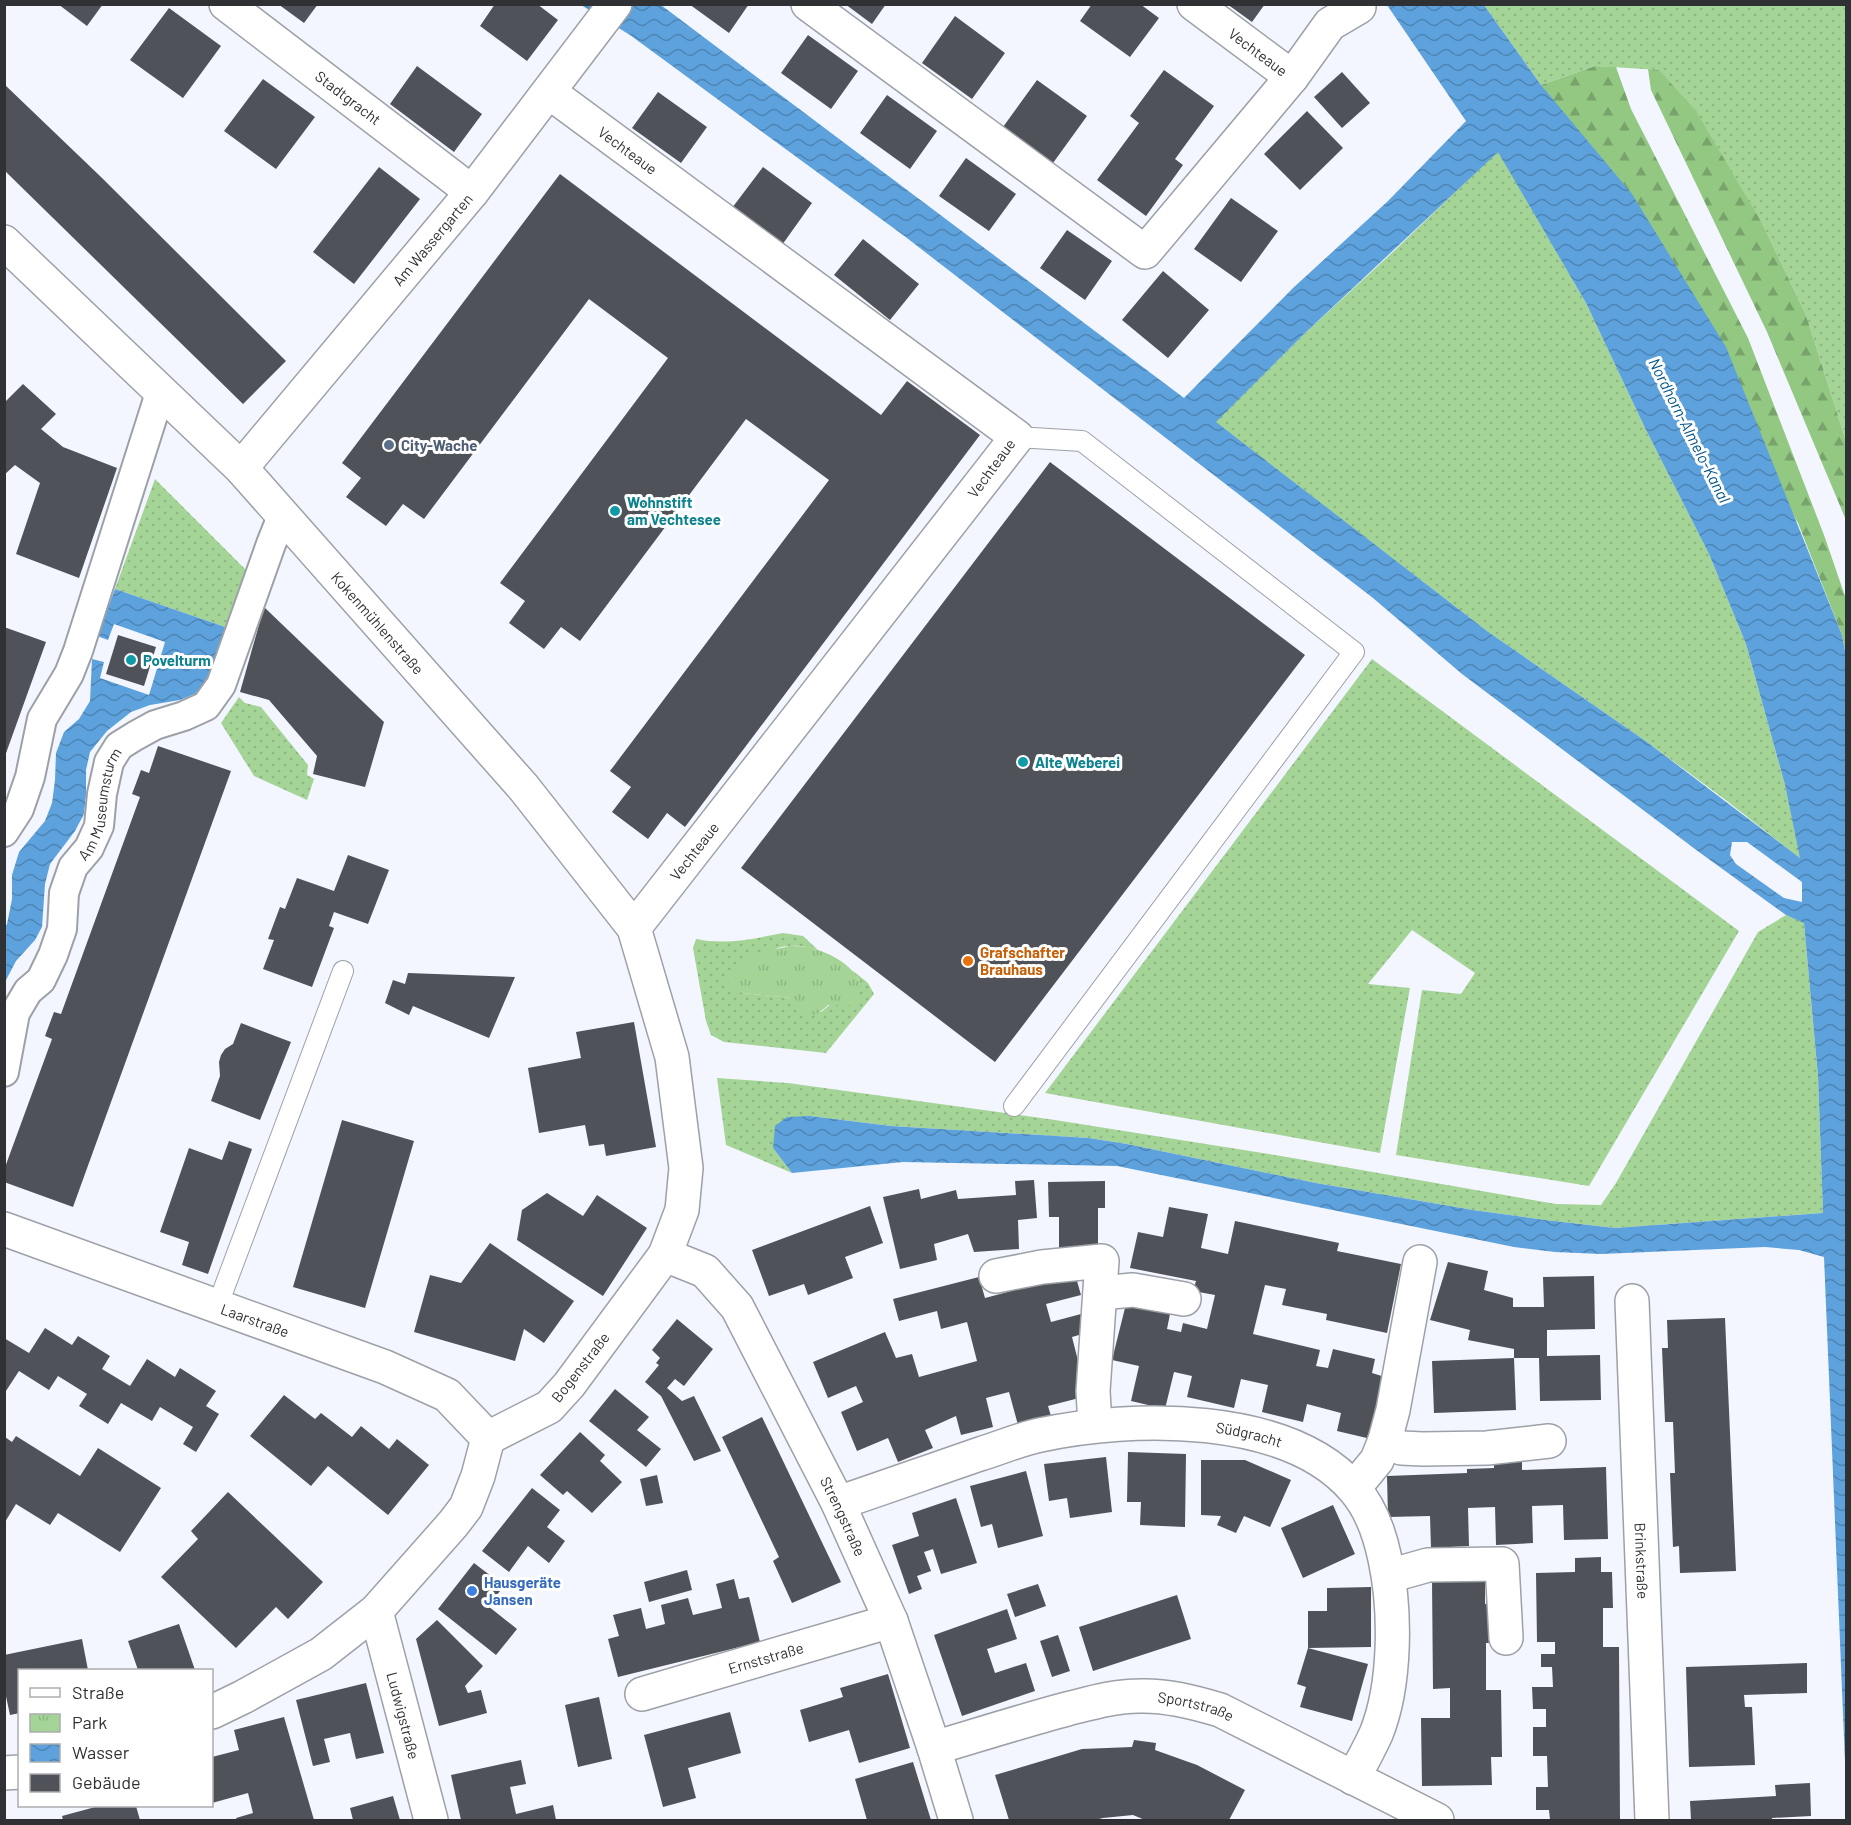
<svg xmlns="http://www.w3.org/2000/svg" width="1851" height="1825" font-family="Barlow,sans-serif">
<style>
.grass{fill:url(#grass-dots)}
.forest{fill:url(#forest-firs)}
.park{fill:url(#park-tufts)}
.water{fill:url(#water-waves);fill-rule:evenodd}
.building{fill:#505259}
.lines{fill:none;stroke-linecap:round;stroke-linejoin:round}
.service-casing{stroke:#9da0a7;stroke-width:22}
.pedestrian-casing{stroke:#9da0a7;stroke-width:32}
.minor-casing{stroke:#9da0a7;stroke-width:36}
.service{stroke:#fff;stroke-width:20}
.pedestrian{stroke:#fff;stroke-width:28}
.minor{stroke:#fff;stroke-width:33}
.service-dot{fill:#5c6f8a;stroke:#fff;stroke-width:2}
.culture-dot{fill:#0f9aa8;stroke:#fff;stroke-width:2}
.food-dot{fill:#e8710a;stroke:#fff;stroke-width:2}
.shop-dot{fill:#3f7fe0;stroke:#fff;stroke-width:2}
.labels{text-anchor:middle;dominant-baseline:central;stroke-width:6;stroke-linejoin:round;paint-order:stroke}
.street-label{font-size:15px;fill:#303134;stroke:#fff}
.service-label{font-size:15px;font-weight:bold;fill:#4e5e75;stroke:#fff;text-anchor:start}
.culture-label{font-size:15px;font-weight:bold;fill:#0d838f;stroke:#fff;text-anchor:start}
.food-label{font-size:15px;font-weight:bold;fill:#c56008;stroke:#fff;text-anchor:start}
.shop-label{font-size:15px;font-weight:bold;fill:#366cbe;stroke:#fff;text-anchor:start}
.water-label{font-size:16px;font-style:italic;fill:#00548a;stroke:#fff}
</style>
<defs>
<pattern id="grass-dots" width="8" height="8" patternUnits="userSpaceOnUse" patternTransform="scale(1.5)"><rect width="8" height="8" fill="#a5d497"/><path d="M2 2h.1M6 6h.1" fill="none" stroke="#8eb683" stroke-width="1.8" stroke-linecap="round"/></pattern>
<pattern id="forest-firs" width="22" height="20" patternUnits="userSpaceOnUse" patternTransform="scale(1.5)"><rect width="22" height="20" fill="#92c882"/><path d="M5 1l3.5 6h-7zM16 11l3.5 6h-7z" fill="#78a36b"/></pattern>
<pattern id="park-tufts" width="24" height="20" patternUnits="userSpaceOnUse" patternTransform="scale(1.5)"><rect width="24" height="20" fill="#a5d497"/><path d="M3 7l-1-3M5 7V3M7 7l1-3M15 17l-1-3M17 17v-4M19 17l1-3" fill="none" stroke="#8eb683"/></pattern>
<pattern id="water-waves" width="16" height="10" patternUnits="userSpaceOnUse" patternTransform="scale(1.5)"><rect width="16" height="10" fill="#5da2dd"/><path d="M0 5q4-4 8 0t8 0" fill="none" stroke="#4d85b4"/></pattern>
</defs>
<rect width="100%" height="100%" fill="#f3f6ff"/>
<path class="grass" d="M1484,5H1846V441L1806,315L1763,225L1659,70L1595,66L1541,85Z
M1498,151L1586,303L1645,428L1709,554L1746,644L1785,785L1801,859L1723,798L1647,742L1487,631L1215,422L1303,335L1394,251Z
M155,479L249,573L231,629L115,589Z
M1372,659L1739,931L1589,1186L1396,1155L1422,990L1461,994L1475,973L1412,930L1368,984L1410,988L1380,1153L1045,1093Z
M239,697L245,703L261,707L308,765L307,775L314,779L307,800L254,776L221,723Z
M1786,915L1804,922L1818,1076L1823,1213L1615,1228L1545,1220L1473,1210L1316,1183L1127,1144L1089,1138L891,1126L810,1116L773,1148L792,1173L726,1145L717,1078L788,1083L1055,1120L1281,1156L1556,1204L1601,1205L1616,1183L1758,932Z
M783,933L803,936L818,950C807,946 785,943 774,950C768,955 748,985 742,993L792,998L821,1012L859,981L852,970L868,983L874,994L826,1053L724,1042L711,1035L706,1021L693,948L696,939C725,945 753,939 783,933Z"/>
<path class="forest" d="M1595,66L1616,67L1631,109L1748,338L1824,535L1846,599V656L1842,635L1798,523L1541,85Z
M1648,69L1659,70L1696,111L1763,225L1806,315L1846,441V520L1767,332L1651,90Z"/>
<path class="park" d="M789,946C795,946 802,946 808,947C826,951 853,964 859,982C861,990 859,999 859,1006L828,1005C815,1017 810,1018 795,1010L791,998L742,993L735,990L728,981C733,950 765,953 789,946Z"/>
<path class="water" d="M581,5H661L1184,398L1293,288L1388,201L1466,121L1387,5H1484L1541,85L1632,194L1726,347L1842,635L1846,656V1786L1824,1257L1799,1250L1765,1247L1601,1254L1555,1252L1514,1247L1117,1166L903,1162L792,1173L773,1148L775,1126L787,1117L810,1116L891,1126L1089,1138L1127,1144L1316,1183L1473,1210L1545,1220L1615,1228L1823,1213L1818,1076L1804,923L1786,915L1699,852L1462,674L1373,598L903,235L630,35ZM1498,152L1586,303L1645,428L1709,554L1746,644L1785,785L1800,858L1647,742L1487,631L1216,422L1303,335ZM1732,842H1747L1802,882V902L1784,898L1736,864L1730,855Z
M115,589L231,629L212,679L197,693L180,700L150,705L131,712L107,731L90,752L86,770V796L84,814L75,831L50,864L45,884L42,927L35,940L16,961L5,982V927L7,924L12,899V875L19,852L45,821L52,803L55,780L56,753L64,732L79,719L90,701L92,659L104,662L100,678L149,695L165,642L114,624L108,640L97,636Z"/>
<path class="building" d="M58,4H103L87,26Z
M278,4H318L304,23Z
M495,4H537L558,20L527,61L480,26Z
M689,4H749L729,33Z
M845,4H886L872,24Z
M1092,4H1140L1159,18L1130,57L1080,21Z
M1227,4H1265L1252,22Z
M169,8L221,46L183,98L130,60Z
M955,16L1005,53L972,99L922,63Z
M808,35L858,71L831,109L781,73Z
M417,66L482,114L454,152L390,104Z
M1164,70L1214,106L1175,159L1183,165L1146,216L1097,180L1139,123L1130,116Z
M1342,72L1370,103L1342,128L1314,97Z
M263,79L315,117L276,169L224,131Z
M1037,80L1087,116L1053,163L1003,127Z
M4,84L101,177L286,361L243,404L4,170Z
M658,92L707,127L681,163L632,128Z
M887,95L937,131L910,169L860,133Z
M1307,111L1343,148L1300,190L1264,154Z
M966,158L1016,194L989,231L939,196Z
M379,167L420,199L354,284L313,252Z
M763,167L812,203L782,245L732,208Z
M560,174L881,415L907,381L980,435L685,827L667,813L648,839L612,812L631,787L610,771L829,480L746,419L580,641L561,627L544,649L509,623L525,601L500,583L668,358L589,299L424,519L403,504L386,526L346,497L361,478L342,463Z
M1231,198L1278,231L1241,282L1194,249Z
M1067,230L1112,261L1085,300L1040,268Z
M863,239L919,284L890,320L834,275Z
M1163,271L1209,310L1168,358L1122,320Z
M23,384L56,414L41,429L63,447L117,468L79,578L16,554L40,483L15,465L4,475V403Z
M1050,462L1305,655L995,1062L741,868Z
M264,607L384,722L365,787L313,774L317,756L269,700L240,692Z
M4,627L46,642L5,756H4Z
M118,635L156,647L144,686L106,674Z
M158,746L231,771L73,1207L4,1182V1170L52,1039L45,1036L54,1012L61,1014L140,797L132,794L141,770L149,773Z
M348,855L389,870L368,924L334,912L329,926L334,928L312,987L263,969L274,940L268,939L280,907L285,909L297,878L334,891Z
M408,973L515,977L489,1038L413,1006L409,1015L385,1003L393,980L405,984Z
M634,1022L656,1147L606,1156L604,1144L589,1146L585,1125L539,1133L528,1068L581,1058L576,1032Z
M241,1023L291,1042L260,1120L211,1101L220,1076L219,1062L221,1055L225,1049L233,1044Z
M342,1120L414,1141L365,1308L293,1287Z
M229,1141L252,1149L208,1274L182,1265L189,1242L160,1232L189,1148L222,1160Z
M1034,1180L1037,1218L1018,1220L1019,1249L974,1252L968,1234L934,1244L937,1260L900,1269L883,1197L919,1189L921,1199L956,1190L958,1199L1016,1195L1015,1181Z
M1105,1181V1208H1098V1250H1059V1217H1049L1048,1182Z
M547,1193L583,1216L597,1195L647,1228L603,1296L517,1240L522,1210Z
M870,1206L883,1243L845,1257L853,1278L808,1295L804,1284L769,1296L752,1250Z
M1169,1207L1208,1214L1201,1248L1228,1254L1235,1221L1339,1243L1337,1251L1401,1264L1387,1333L1326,1320L1327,1314L1282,1305L1286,1289L1265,1285L1253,1334L1320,1350L1316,1366L1328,1368L1333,1349L1375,1359L1372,1373L1385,1377L1371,1439L1337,1431L1341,1413L1307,1404L1303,1422L1262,1412L1268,1385L1241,1379L1234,1408L1187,1397L1192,1376L1174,1372L1165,1409L1131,1401L1139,1366L1112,1360L1126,1304L1170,1314L1167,1329L1181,1332L1183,1323L1207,1329L1215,1295L1193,1291L1196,1281L1130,1268L1138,1232L1163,1237Z
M490,1243L574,1301L544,1343L524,1329L515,1361L414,1332L430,1275L461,1283Z
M1448,1262L1488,1271L1484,1290L1513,1298V1307H1544L1543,1277L1594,1276L1595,1329L1547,1330V1356L1600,1355L1601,1400L1540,1401L1539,1358H1514V1349L1468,1340L1470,1330L1430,1320Z
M1075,1274L1081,1295L1046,1304L1051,1322L1081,1314L1086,1333L1072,1337L1087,1396L1048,1406L1051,1416L1018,1425L1009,1392L986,1398L993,1427L961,1435L956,1416L925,1430L933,1448L898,1462L888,1438L857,1451L841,1412L863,1402L856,1386L828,1398L813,1362L885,1332L896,1358L912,1354L919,1377L977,1361L967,1322L941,1329L937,1311L899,1321L893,1299L979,1277L985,1298Z
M1725,1318L1736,1571L1680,1573L1679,1546L1673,1547L1670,1473H1675L1673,1422H1665L1662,1348H1668L1667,1320Z
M677,1319L713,1349L684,1386L675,1379L667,1388L682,1401L694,1396L721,1451L694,1461L661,1396L645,1382L659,1365L656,1363L660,1358L652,1350Z
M45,1328L72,1345L78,1336L110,1356L102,1369L130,1386L147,1359L175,1377L180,1368L216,1391L206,1406L219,1414L196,1452L183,1444L193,1427L160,1407L152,1421L121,1403L108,1424L79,1406L87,1394L58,1376L49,1390L19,1371L4,1394V1338L29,1353Z
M1514,1358L1516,1410L1434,1413L1432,1361Z
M615,1389L649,1417L637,1430L661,1449L646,1467L589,1421Z
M284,1395L315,1419L321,1413L352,1437L361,1426L389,1449L397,1439L429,1465L388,1515L328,1466L311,1486L250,1436Z
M762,1417L841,1582L792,1603L773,1561L779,1557L722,1437Z
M580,1432L605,1455L600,1461L622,1482L592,1513L567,1491L563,1495L540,1475Z
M16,1436L80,1476L98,1448L161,1488L120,1552L58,1513L50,1525L16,1504L5,1522V1437L12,1442Z
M1128,1452L1186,1454L1185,1527L1140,1525L1141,1502H1127Z
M1106,1457L1112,1512L1070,1518L1067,1498L1049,1501L1044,1464Z
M1201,1460H1245L1291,1480L1270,1527L1244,1516L1236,1533L1217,1525L1221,1516L1201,1515Z
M1522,1461V1470L1606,1467L1608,1539L1564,1540L1563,1505L1532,1506L1533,1543L1496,1545L1495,1507L1468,1508L1469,1546L1431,1548L1430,1516L1388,1517L1387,1476L1467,1473V1469L1494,1468V1462Z
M1026,1471L1043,1536L998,1548L992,1524L981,1527L970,1486Z
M657,1475L663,1503L646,1506L640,1479Z
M532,1488L560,1510L547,1527L565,1541L549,1563L528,1546L509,1572L482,1551Z
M228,1492L323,1582L288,1619L276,1607L236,1648L161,1577L198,1539L191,1531Z
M956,1498L977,1563L941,1574L933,1549L924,1552L931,1571L917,1576L922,1589L909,1594L892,1545L919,1536L912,1513Z
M1333,1505L1355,1554L1303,1578L1281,1528Z
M1601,1557V1572H1612L1613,1608H1603V1647H1619L1620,1820H1550L1549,1810H1536V1787H1548L1547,1756H1533V1727H1546V1709H1533L1532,1687H1553L1552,1667H1541V1654H1555V1642H1537L1536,1573L1575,1572V1558Z
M474,1563L504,1586L488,1606L517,1629L496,1655L438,1609Z
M687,1570L692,1590L649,1602L644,1582Z
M734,1579L739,1599L749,1597L760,1642L618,1677L608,1639L619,1636L613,1615L641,1608L646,1629L665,1624L661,1605L688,1598L693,1615L722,1608L716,1584Z
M1485,1579V1604L1494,1603L1495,1643H1486V1690H1501L1502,1757H1491L1492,1785L1422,1786L1421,1718H1450V1688L1433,1689L1432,1580Z
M1038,1584L1046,1606L1015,1617L1007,1594Z
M1371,1587V1647L1308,1648L1368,1664L1352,1721L1300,1707L1306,1687L1297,1684L1308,1648V1611H1327V1588Z
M1177,1595L1191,1639L1093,1671L1079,1627Z
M1007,1609L1017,1639L987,1649L995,1673L1026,1663L1035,1691L962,1716L934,1635Z
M437,1620L483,1666L465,1686L468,1693L481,1690L487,1713L439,1726L416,1639Z
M179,1624L195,1670H138L128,1641Z
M1058,1635L1070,1671L1052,1677L1040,1641Z
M82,1639L88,1670H20V1713L10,1715L4,1687V1655Z
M1807,1663V1693L1744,1695L1745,1707H1752L1755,1765L1689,1767L1686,1667Z
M888,1674L910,1748L859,1763L849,1730L809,1742L800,1710L843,1697L840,1688Z
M366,1683L384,1753L356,1759L350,1733L324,1739L330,1762L313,1766L296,1700Z
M599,1697L612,1759L578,1767L565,1705Z
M730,1712L741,1753L688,1768L696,1798L663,1807L644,1735Z
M284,1717L314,1820H237L236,1818L253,1813L248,1793L212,1803V1757L239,1750L234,1730Z
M1134,1740L1156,1743L1155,1750L1197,1765L1245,1790L1229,1820H1145L1133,1815L1103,1818L1095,1820H1009L995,1775L1082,1749L1132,1747Z
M521,1760L526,1784L510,1787L516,1814L553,1805L556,1820H461L451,1775Z
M913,1762L931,1820H867L855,1779Z
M1810,1783L1811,1816L1772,1818V1820H1691L1690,1801L1776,1796L1775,1785Z
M393,1796L400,1820H353L350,1808Z
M99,1806H136L140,1820H63L62,1816Z"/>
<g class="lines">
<defs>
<path id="service" d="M1014,1106L1354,652L1082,441L1017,437
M217,1307L343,971"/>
<g id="pedestrian">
<path d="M4,832L19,809L30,777L42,719L69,674L78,651L161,390"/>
<path id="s1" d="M4,1072L15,1013L28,991L41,980L53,955L62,929L64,893L73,867L89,848L99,826L102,794L109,762L119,746L135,736L155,725L184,716L206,706L221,685L271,544L283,514"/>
</g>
<g id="minor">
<path id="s2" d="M226,4L472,192"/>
<path d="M808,4L1145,252L1292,77L1330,24L1359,7"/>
<path id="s3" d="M1194,4L1292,77"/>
<path id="s4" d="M549,92L1017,437L634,928"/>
<path id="s5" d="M4,242L241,468L524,788L634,928L672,1057L686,1168L682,1210L665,1255L569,1385L549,1407L488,1438L478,1476L466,1507L453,1524L376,1611L321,1654L243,1697L212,1712"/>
<path id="s6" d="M241,468L472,192L615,4"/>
<path id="s7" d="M4,1229L385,1367L447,1395L488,1438"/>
<path id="s8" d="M665,1255L705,1271L737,1307L838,1503L891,1621L934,1748L956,1820"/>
<path d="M996,1276L1042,1267L1102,1261L1093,1391L1095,1425"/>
<path d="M1100,1293L1133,1290L1184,1299"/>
<path id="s9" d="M1632,1301L1652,1820"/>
<path d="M1385,1440L1401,1448L1423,1449L1487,1448L1549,1441"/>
<path d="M1354,1488L1377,1460L1385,1440L1393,1410L1420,1262"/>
<path id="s10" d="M838,1503C886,1487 933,1470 980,1454C1000,1448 1020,1439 1040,1435C1131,1415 1288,1412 1354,1489C1370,1507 1380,1535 1385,1559C1396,1610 1396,1685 1376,1734C1369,1749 1361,1764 1353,1778"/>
<path d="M1389,1576L1428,1565L1502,1564L1506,1638"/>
<path id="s11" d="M376,1611L431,1820"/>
<path id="s12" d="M642,1694L891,1621"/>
<path id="s13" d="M934,1748C978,1735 1022,1721 1067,1709C1091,1703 1114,1696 1139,1696C1167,1695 1194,1702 1220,1710L1437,1820"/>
<path d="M4,1773L20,1772"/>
</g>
</defs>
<use href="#service" class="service-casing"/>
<use href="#pedestrian" class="pedestrian-casing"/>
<use href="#minor" class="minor-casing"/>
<use href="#service" class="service"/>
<use href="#pedestrian" class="pedestrian"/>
<use href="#minor" class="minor"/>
</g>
<circle class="service-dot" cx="389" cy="445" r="6"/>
<g class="culture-dot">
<circle cx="615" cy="511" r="6"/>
<circle cx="131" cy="660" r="6"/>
<circle cx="1023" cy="762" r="6"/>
</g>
<circle class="food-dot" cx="968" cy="961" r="6"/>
<circle class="shop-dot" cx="472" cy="1591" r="6"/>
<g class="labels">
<g class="street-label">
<text stroke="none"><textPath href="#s3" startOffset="80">Vechteaue</textPath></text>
<text stroke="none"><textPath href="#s2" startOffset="154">Stadtgracht</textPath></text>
<text stroke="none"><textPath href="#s4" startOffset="98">Vechteaue</textPath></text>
<text stroke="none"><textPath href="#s6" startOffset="298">Am Wassergarten</textPath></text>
<text transform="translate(991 468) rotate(-54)">Vechteaue</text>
<text stroke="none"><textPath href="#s5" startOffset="534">Kokenmühlenstraße</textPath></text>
<text stroke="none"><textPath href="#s1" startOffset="292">Am Museumsturm</textPath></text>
<text transform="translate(694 851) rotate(-52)">Vechteaue</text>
<text stroke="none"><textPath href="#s7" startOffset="267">Laarstraße</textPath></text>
<text transform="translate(580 1367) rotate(-52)">Bogenstraße</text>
<text stroke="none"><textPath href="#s10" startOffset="424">Südgracht</textPath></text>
<text stroke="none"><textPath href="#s8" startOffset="326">Strengstraße</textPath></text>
<text stroke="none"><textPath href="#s9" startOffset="260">Brinkstraße</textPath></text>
<text stroke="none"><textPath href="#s12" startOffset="129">Ernststraße</textPath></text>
<text stroke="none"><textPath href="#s13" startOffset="270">Sportstraße</textPath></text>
<text stroke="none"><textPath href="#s11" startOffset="108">Ludwigstraße</textPath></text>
</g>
<g class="service-label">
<text x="401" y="445">City-Wache</text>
</g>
<g class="culture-label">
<text x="627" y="502">Wohnstift<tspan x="627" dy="17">am Vechtesee</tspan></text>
<text x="143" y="660">Povelturm</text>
<text x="1035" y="762">Alte Weberei</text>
</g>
<g class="food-label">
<text x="980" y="952">Grafschafter<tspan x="980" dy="17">Brauhaus</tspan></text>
</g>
<g class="shop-label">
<text x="484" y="1582">Hausgeräte<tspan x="484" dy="17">Jansen</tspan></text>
</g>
<g class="water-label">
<text transform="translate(1690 430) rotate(63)">Nordhorn-Almelo-Kanal</text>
</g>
</g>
<rect width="1851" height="1825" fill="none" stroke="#303134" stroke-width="12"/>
<rect x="18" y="1669" width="195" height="138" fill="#ffffff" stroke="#acadae" stroke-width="1.5"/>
<rect x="30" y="1688" width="30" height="9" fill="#ffffff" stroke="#acadae" stroke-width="1.5"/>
<text x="72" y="1699" font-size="18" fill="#303134">Straße</text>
<rect x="30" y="1714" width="30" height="18" fill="url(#park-tufts)" stroke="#acadae" stroke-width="1.5"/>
<text x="72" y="1729" font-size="18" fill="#303134">Park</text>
<rect x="30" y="1744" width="30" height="18" fill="url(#water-waves)" stroke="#acadae" stroke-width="1.5"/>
<text x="72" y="1759" font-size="18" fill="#303134">Wasser</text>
<rect x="30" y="1774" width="30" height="18" fill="#505259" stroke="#acadae" stroke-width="1.5"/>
<text x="72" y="1789" font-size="18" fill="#303134">Gebäude</text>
</svg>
